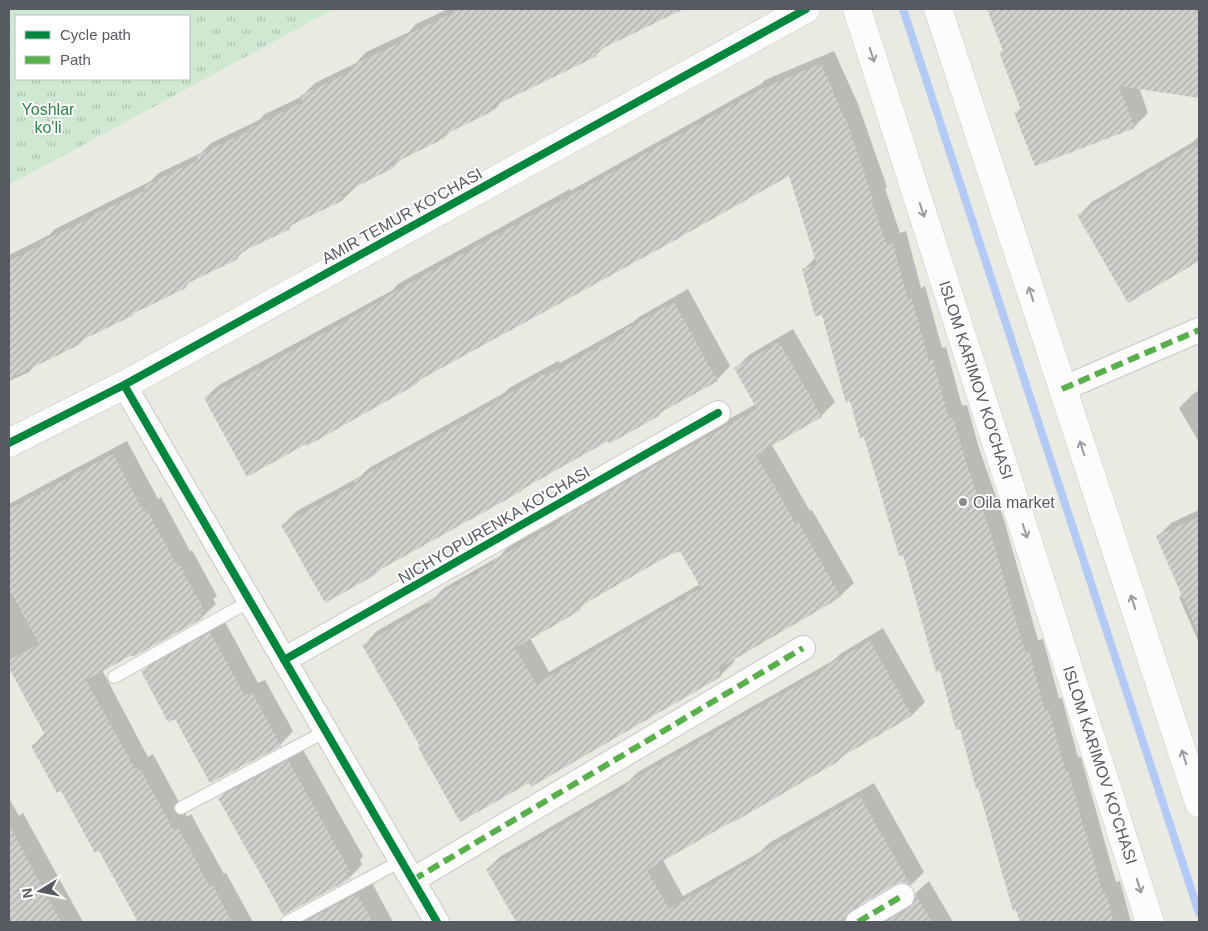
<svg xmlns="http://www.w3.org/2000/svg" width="1208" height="931" font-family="Arial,sans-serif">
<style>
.park{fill:url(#park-tufts);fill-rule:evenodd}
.shadow{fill:#0003;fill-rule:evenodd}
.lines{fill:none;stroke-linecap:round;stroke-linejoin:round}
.stream{stroke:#b4caf6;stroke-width:8}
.building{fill:url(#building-hatch);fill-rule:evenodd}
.service-casing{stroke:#c8c8c7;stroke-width:14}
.minor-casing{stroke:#c8c8c7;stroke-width:26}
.tertiary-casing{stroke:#c8c8c7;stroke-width:29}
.secondary-casing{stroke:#c8c9c8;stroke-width:29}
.service{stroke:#fcfcfb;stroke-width:12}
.minor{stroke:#fcfcfb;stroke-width:24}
.tertiary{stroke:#fcfcfb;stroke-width:28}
.secondary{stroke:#fcfcfb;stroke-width:28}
.quiet{stroke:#58b04a;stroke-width:6;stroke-dasharray:12 6;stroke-linecap:butt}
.cycleway-casing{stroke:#fff;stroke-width:11}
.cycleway{stroke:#00873e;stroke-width:8}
.oneway{stroke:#9a9b9f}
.poi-dot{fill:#8b8c8e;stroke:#fff;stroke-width:2}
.labels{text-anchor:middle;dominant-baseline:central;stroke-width:4;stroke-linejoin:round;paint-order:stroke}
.park-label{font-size:16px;fill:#2e8346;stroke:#fff}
.street-label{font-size:16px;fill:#585a61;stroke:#fff}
.poi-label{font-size:16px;fill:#585a61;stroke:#fff;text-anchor:start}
</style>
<defs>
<pattern id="park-tufts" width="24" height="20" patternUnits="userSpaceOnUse" patternTransform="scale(1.25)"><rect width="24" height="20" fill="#cfe8d2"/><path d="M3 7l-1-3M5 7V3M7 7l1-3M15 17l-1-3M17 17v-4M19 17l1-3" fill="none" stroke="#abbfae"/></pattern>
<pattern id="building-hatch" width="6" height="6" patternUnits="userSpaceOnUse" patternTransform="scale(1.25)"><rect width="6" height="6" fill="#d0d1cc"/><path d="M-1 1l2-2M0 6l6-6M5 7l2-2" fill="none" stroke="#acada9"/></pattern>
</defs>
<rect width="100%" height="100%" fill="#e9eae2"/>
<path class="park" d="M9,9H334L9,185ZM16,16H189V79H16Z"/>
<path class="shadow" d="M448,9H680L606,45L596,55L503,100L495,109L452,129L445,137L403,157L393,167L357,186L343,199L295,222L289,228L247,248L237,258L193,279L185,287L87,336L80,343L37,363L29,372L9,381V255L49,235L55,229L151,181L159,173L201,153L211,143L259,120L265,114L301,97L315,83L356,63L366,52L409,32L416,24Z
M989,9H1199V96L1139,87L1148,113L1135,126L1036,165L1016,113L1022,107L1001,53L1004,49Z
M834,51L858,104L887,187L885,188L900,233L906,231L921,288L925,286L942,348L946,347L962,406L967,405L979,448L1004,520L1038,640L1043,639L1059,698H1062L1078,757H1081L1116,882L1120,881L1131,922H1021L960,728L865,435L850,399L823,313L804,269L816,257L790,174L422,378L417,383L307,444L205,398L219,385L338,320L393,290L398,284L570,189V191L761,84L765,80Z
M1199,136V260L1128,302L1079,215L1092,202L1193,142Z
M688,289L730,366L717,380L664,409L659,415L609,442L608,440L526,486L522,490L382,567L375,574L283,525L297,511L361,476L369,468L504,393L509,388L558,361L560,363L633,322L639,317Z
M793,329L835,402L821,416L772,445L810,511L812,510L854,583L840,596L734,659L735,661L721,675L532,785L530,781L421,746L364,645L377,631L433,599L444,588L500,556L508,547L571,511L578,504L756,404L736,368L749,355ZM680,549L700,584L549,672L530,638L580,608L589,600Z
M1199,390V442L1179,408L1193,394Z
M127,441L158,499L161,497L190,551L192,550L217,596L213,599L216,604L202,617L102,670L148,757L153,754L187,817L191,814L224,874L226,873L253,922H143L100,849L33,746L45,733L9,665V504Z
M1199,510V643L1179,597L1183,594L1158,536L1171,523Z
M224,620L258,683L265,680L293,731L280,745L176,717L142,672L156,658Z
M883,628L925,702L912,715L845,753L839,760L663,860L683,896L760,852L769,843L874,783L924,872L911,885L902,881L895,883L858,905L859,915L871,922H518L487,869L501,856L629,781L638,772L834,660L840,654Z
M302,748L363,856L360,860L362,865L349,878L220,798L233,784Z
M9,798L19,816L23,813L83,922H9Z
M371,881L393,922H299Z
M929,881L953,922H874L880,921L916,899V893Z"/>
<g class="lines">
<path class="stream" d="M903,9L1199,913"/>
</g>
<path class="building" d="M460,9H684L595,52L597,56L494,106L495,110L444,135L445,138L392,164L394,168L341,194L344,200L289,226L290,229L236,255L238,259L184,285L186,288L134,313V315L80,341L81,344L9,379V261L41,245L40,242L92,217V215L146,190L144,186L198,160L196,156L251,130L250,128L303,102L300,96L353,70L351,66L403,41L401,38Z
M987,9H1199V98L1119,86L1135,128L1035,166L1014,113L1021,110L999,52L1003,51Z
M821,63L844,117H845L874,201L872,202L887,245L893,244L908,300L912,299L929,361L933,360L949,419L953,417L966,462L991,534L1025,652L1029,651L1045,711L1049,710L1065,770L1068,769L1085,833L1086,832L1103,894L1106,893L1114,922H1020L1016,910L1013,911L978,788L976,789L960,729L956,730L940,671L936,672L903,555L899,556L864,437L860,438L850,401L846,403L822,315L815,316L802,269L817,265L789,176L661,248L416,382L417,384L307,446L306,444L247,477L204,398L324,333L384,299L383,298L556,202L557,203L750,95V94Z
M1199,143V261L1128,303L1077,215Z
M674,302L718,381L658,414L659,416L609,444L608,441L521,490L522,491L374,573L375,575L325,603L281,525L356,484L354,481L495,403L494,402L544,374L546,376L625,332L624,330Z
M779,342L822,417L756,455L796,524L798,522L841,597L718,669L722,676L531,787L529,783L460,822L418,747L420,746L362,645L430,605L428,601L494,563L493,561L564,519L563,517L757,409L734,368ZM680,551L701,588L536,684L515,648L581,610L579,607L673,553L674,554Z
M113,454L144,512L147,510L176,564L178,562L204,610L200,613L203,618L133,657L132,655L86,680L135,769L139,767L173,829L178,827L210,887L213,886L232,922H138L99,851L95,853L61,791L57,793L31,746L46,737L9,668V660L39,644L9,589V509Z
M1199,517V635L1156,536Z
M210,632L245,696L252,692L281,746L210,783L175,719L168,722L141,671Z
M870,641L912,716L838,759L839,761L734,822L733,821L647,870L669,909L755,859L754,857L860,796L911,886L902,882L895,884L851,910L846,916L844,922H516L486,869L625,788L623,785L826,669L825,667Z
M288,760L350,871L346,873L350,879L283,915L218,798Z
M9,825L47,896L61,922H9Z
M915,893L932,922H885L909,908L914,902Z
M357,894L373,922H304Z"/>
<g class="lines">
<defs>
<path id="service" d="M114,677L250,601
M181,808L326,731
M287,922L401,861"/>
<path id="minor" d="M124,385L437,922
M1062,389L1199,330
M284,660L718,413
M413,880L803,648
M858,922L902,896"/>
<path id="tertiary" d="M9,443L124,385L806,9"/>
<path id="secondary" d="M857,9L1150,922
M938,9L1199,803"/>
</defs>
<use href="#service" class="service-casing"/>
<use href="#minor" class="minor-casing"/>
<use href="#tertiary" class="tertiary-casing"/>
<use href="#secondary" class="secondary-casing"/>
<use href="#service" class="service"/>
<use href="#minor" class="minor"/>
<use href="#tertiary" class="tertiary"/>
<use href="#secondary" class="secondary"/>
<path class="quiet" d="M1062,389L1199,330
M413,880L803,648
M858,922L902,896"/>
<defs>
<path id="cycleway" d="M124,385L437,922
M9,443L124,385L806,9
M284,660L718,413"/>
</defs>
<use href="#cycleway" class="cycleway-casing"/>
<use href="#cycleway" class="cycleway"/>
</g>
<defs><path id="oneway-shaft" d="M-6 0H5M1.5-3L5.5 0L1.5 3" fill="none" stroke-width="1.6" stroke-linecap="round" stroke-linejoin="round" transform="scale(1.25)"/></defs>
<g class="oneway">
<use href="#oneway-shaft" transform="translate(872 55) rotate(72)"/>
<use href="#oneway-shaft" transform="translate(922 210) rotate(72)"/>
<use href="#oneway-shaft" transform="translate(1031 294) rotate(-108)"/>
<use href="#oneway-shaft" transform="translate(1082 448) rotate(-108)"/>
<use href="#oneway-shaft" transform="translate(1025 531) rotate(72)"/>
<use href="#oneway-shaft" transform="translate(1133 602) rotate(-108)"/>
<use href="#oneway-shaft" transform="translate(1184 757) rotate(-108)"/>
<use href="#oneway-shaft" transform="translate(1139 886) rotate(72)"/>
</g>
<circle class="poi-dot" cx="963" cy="502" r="5"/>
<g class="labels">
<g class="park-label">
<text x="48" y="109">Yoshlar<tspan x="48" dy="18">ko'li</tspan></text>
</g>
<g class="street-label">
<text transform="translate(402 216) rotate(-29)">AMIR TEMUR KO'CHASI</text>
<text transform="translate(976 380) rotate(72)">ISLOM KARIMOV KO'CHASI</text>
<text transform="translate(494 525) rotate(-30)">NICHYOPURENKA KO'CHASI</text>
<text transform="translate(1100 765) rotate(72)">ISLOM KARIMOV KO'CHASI</text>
</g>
<g class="poi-label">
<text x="973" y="502">Oila market</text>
</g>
</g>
<rect width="1208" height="931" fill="none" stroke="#585a61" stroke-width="20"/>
<rect x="15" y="15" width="175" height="65" fill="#ffffff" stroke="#bcbdc0"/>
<rect x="25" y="31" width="25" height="8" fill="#00873e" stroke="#bcbdc0"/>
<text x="60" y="40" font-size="15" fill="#585a61">Cycle path</text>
<rect x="25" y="56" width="25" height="8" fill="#58b04a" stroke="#bcbdc0"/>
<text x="60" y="65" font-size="15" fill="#585a61">Path</text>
<g transform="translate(40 891) rotate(260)" stroke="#ffffff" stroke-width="4" paint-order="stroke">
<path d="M0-4L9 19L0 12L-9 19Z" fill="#585a61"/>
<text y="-8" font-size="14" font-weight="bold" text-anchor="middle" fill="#585a61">N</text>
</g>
</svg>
